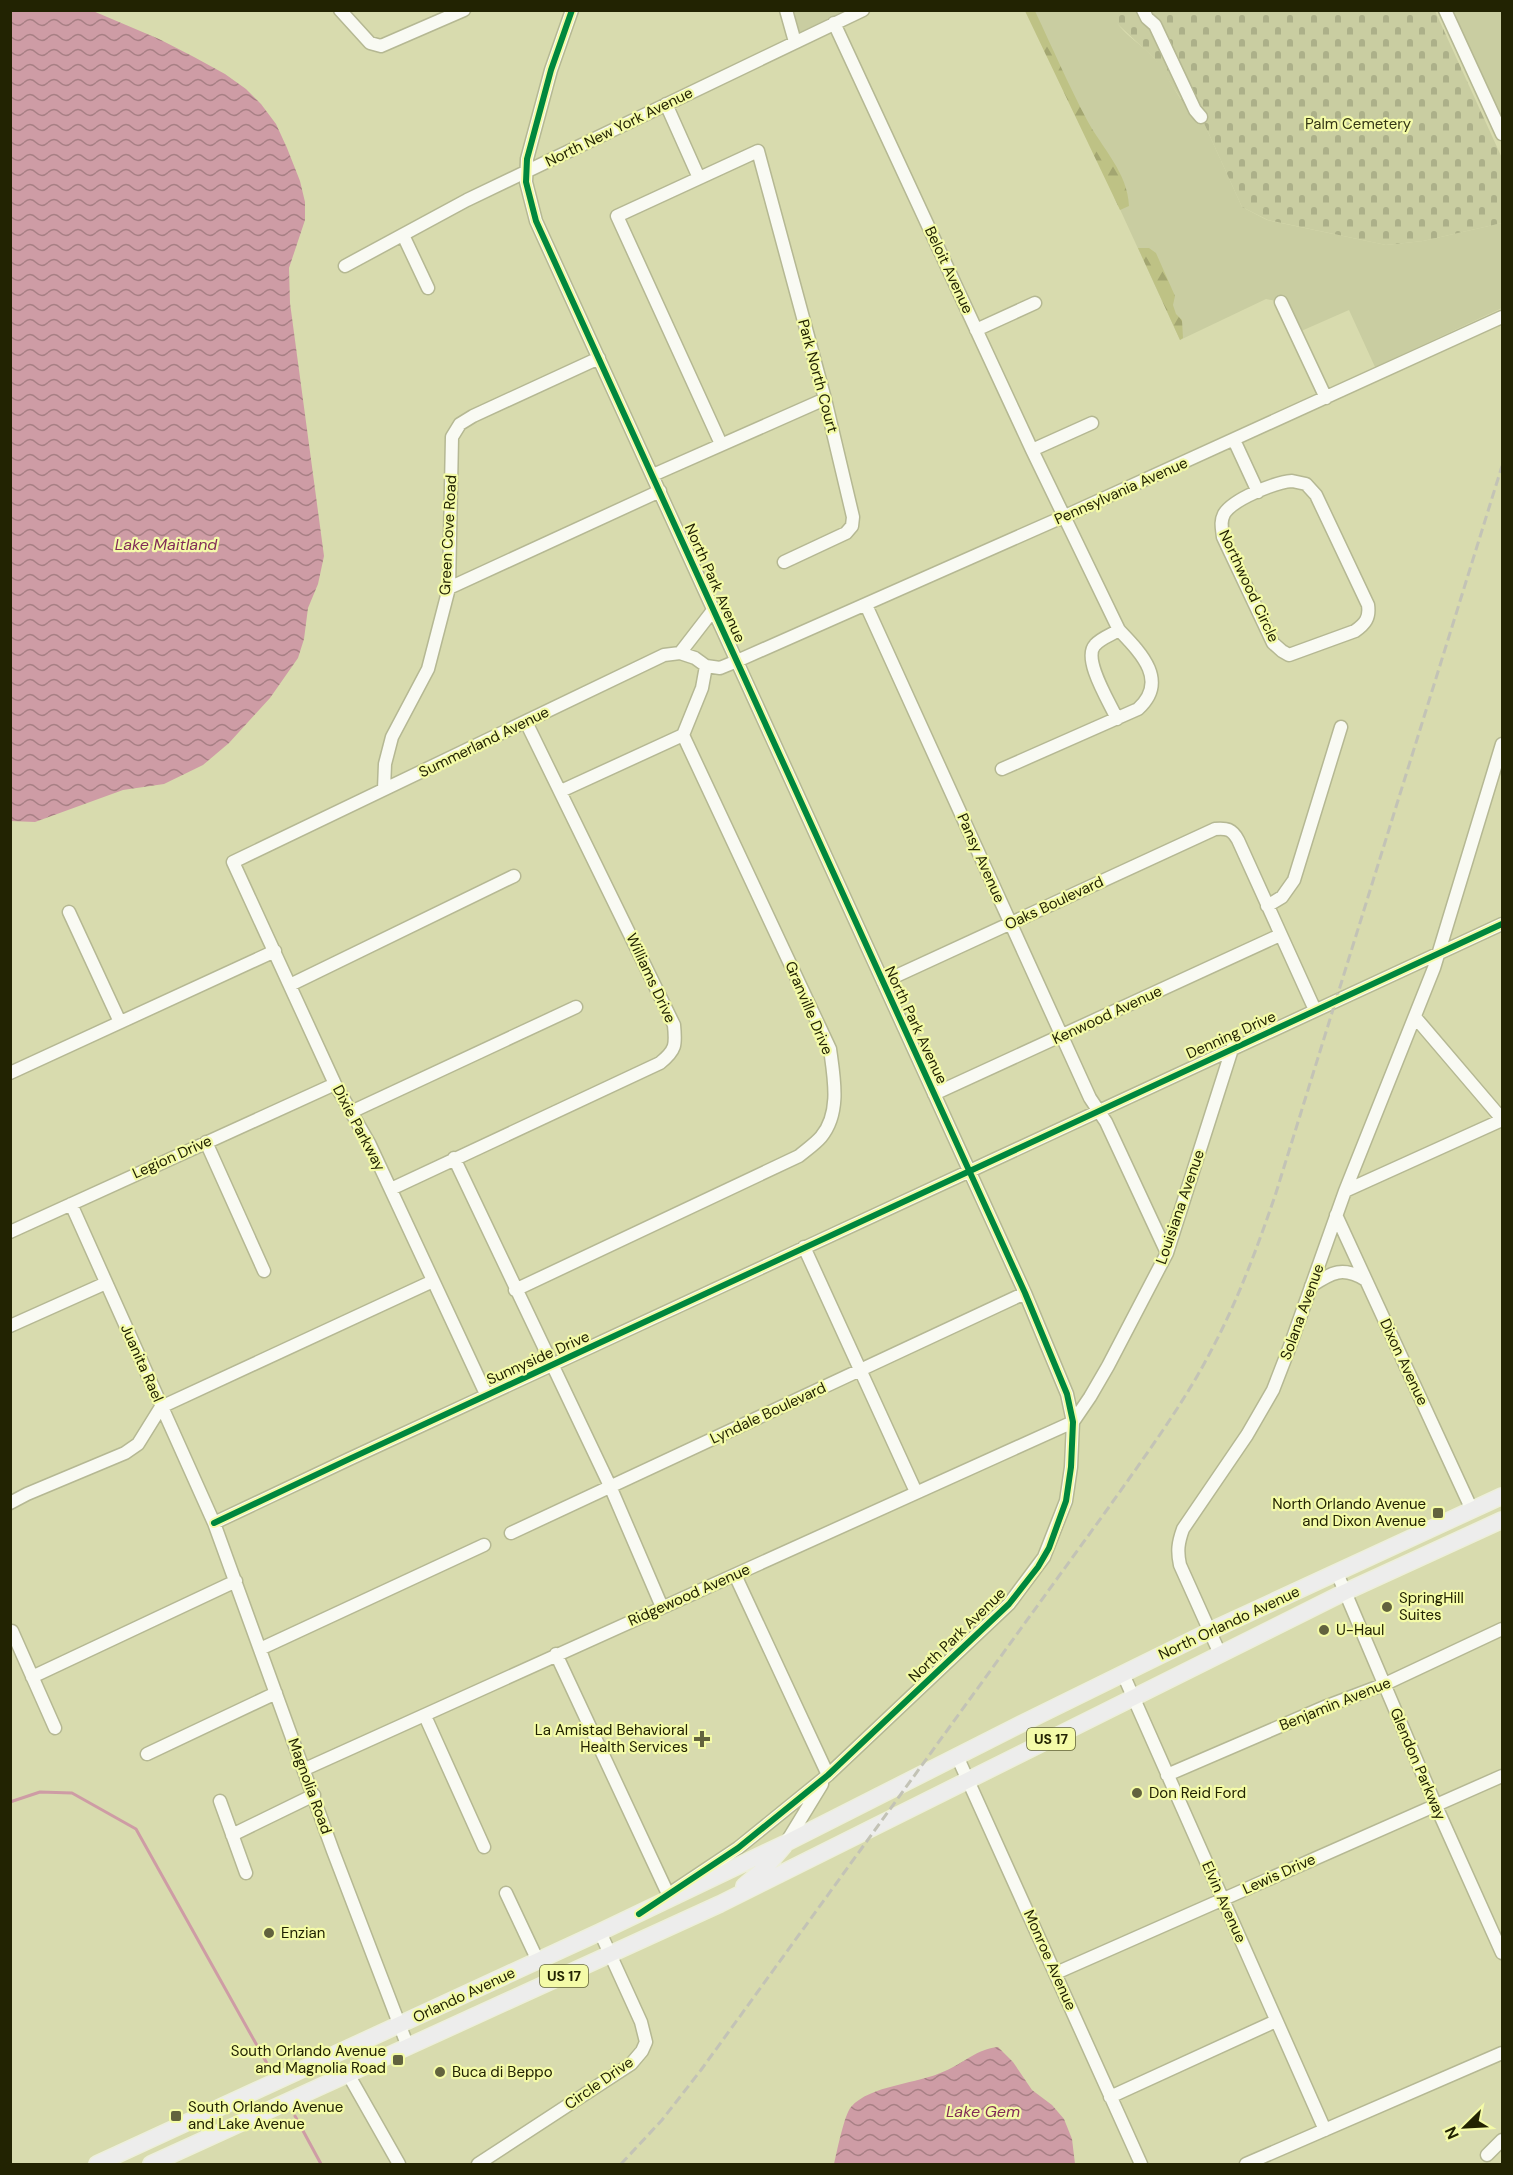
<svg xmlns="http://www.w3.org/2000/svg" width="1513" height="2175" font-family="'DM Sans',sans-serif">
<style>
.green{fill:#c9cda1}
.forest{fill:url(#forest-firs)}
.cemetery{fill:url(#cemetery-stones)}
.water{fill:url(#water-waves)}
.lines{fill:none;stroke-linecap:round;stroke-linejoin:round}
.stream{stroke:#ce9ca5;stroke-width:3}
.minor-casing{stroke:#b5b893;stroke-width:15}
.major-casing{stroke:#edefdb;stroke-width:18}
.minor{stroke:#f9faf3;stroke-width:12}
.major{stroke:#ededec;stroke-width:15}
.rail{stroke:#c3c3b6;stroke-width:3;stroke-dasharray:9 4.5;stroke-linecap:butt}
.cycleway-casing{stroke:#f4fba8;stroke-width:10}
.cycleway{stroke:#00873e;stroke-width:6}
.poi-dot{fill:#62633e;stroke:#f4fba8;stroke-width:2}
.labels{text-anchor:middle;dominant-baseline:central;stroke-width:4.5;stroke-linejoin:round;paint-order:stroke}
.shield{fill:#f4fba8;stroke:#616434;stroke-width:1.5}
.shield-label{font-size:14px;font-weight:bold;fill:#222302}
.park-label{font-size:15px;fill:#343615;stroke:#f4fba8}
.street-label{font-size:15px;fill:#222302;stroke:#f4fba8}
.poi-label{font-size:15px;fill:#222302;stroke:#f4fba8;text-anchor:start}
.water-label{font-size:16px;font-style:italic;fill:#822c58;stroke:#f4fba8}
</style>
<defs>
<pattern id="forest-firs" width="22" height="20" patternUnits="userSpaceOnUse" patternTransform="scale(1.5)"><rect width="22" height="20" fill="#bec285"/><path d="M5 1l3.5 6h-7zM16 11l3.5 6h-7z" fill="#a3a671"/></pattern>
<pattern id="cemetery-stones" width="16" height="16" patternUnits="userSpaceOnUse" patternTransform="scale(1.5)"><rect width="16" height="16" fill="#c9cda1"/><path d="M2 7V4a2 2 0 0 1 4 0v3zM10 15v-3a2 2 0 0 1 4 0v3z" fill="#acb089"/></pattern>
<pattern id="water-waves" width="16" height="10" patternUnits="userSpaceOnUse" patternTransform="scale(1.5)"><rect width="16" height="10" fill="#ce9ca5"/><path d="M0 5q4-4 8 0t8 0" fill="none" stroke="#a77f84"/></pattern>
</defs>
<rect width="100%" height="100%" fill="#d8dbae"/>
<path class="green" d="M789,10L852,11L796,36Z
M1029,11H1112C1116,31 1141,43 1155,59C1171,79 1180,107 1203,121L1242,207L1267,220L1386,245L1423,241L1502,223V308L1375,367L1349,310L1299,332L1276,301L1266,299L1180,340Z
M1451,11H1502V123Z"/>
<path class="forest" d="M1025,11H1035C1052,47 1068,84 1087,120C1102,148 1128,173 1129,206L1120,210Z
M1138,248H1149L1156,253L1175,296L1173,305L1176,314L1182,320L1183,338L1180,340Z"/>
<path class="cemetery" d="M1106,11H1435L1502,158V223L1423,241L1386,245L1268,220L1242,207L1203,121L1191,114L1154,58L1108,15Z"/>
<path class="water" d="M11,10L93,11L159,39L194,57L225,74L246,89L261,104L276,124L287,148L300,181L305,202V220L289,268L290,303L324,556L318,584L308,608L304,639L298,658L270,698L229,743L203,765L164,784L123,790L35,822L10,821Z
M998,2047L1013,2062L1032,2090L1052,2105L1064,2119L1072,2139L1075,2164H834C837,2152 844,2115 851,2107C870,2085 918,2084 945,2071C964,2063 977,2049 998,2047Z"/>
<g class="lines">
<path class="stream" d="M10,1802L40,1792L72,1793L136,1829L269,2067
M295,2116L321,2164"/>
<defs>
<path id="minor" d="M340,10L370,43L381,46L464,10
M572,10L551,70L527,159L526,182L536,221L1025,1293L1067,1394L1073,1422L1071,1467L1066,1501L1044,1557L1009,1604L828,1775L738,1848L675,1890
M786,10L795,42
M1143,10L1147,18L1155,25L1195,110L1201,117
M1445,10L1502,134
M834,23L1032,450L1119,630C1141,653 1169,681 1138,709L1002,769
M666,104L699,178
M403,235L428,288
M345,266L467,200L863,10
M1281,302L1326,398
M976,330L1035,303
M1234,440L1258,492
M721,444L617,216L758,151L825,399L853,517L852,526L846,533L784,562
M1032,450L1092,423
M653,475L825,399
M1292,481L1306,484L1316,495L1368,605C1370,618 1365,624 1355,631L1289,655L1282,651L1273,643L1223,537C1222,528 1220,522 1224,514C1233,499 1276,482 1292,481Z
M449,588L660,491
M866,605L1090,1098L1106,1122L1167,1253
M680,653L714,609
M1117,719C1110,703 1082,659 1095,645C1101,638 1111,635 1119,630
M384,789L385,764L392,737L428,669L449,588L452,437L460,424L473,416L599,358
M561,791L683,735L702,688L706,666
M1267,906L1282,897L1294,880L1341,727
M69,912L120,1022
M883,982L1215,829C1227,828 1232,829 1238,840L1315,1010
M290,985L514,876
M1415,1017L1502,1119
M10,1073L275,951
M934,1094L1280,935
M351,1112L576,1007
M206,1142L264,1271
M454,1158L610,1486L662,1607
M391,1189L660,1063C676,1050 676,1045 674,1025L526,722
M1345,1191L1502,1120
M71,1204L214,1523L333,1851L408,2047
M1336,1215L1472,1510
M10,1232L335,1084
M804,1247L916,1492
M1311,1286C1332,1272 1343,1266 1366,1280
M515,1290L799,1156C806,1150 815,1144 821,1137C841,1113 834,1078 830,1049L683,735
M10,1326L106,1283
M486,1394L369,1143L335,1084L233,862L664,655L680,653L695,658L706,666L720,668L737,661L1065,516L1502,317
M1073,1422L1090,1397L1108,1366L1167,1253L1233,1046
M10,1503L27,1494L125,1453L138,1444L161,1407L433,1281
M214,1523C642,1320 1072,1121 1502,924
M511,1533L1025,1293
M1337,1573L1436,1806L1502,1953
M735,1575L828,1775
M12,1631L55,1728
M260,1649L484,1545
M556,1654L668,1894
M1220,1654L1180,1565C1177,1551 1178,1543 1183,1529L1247,1435L1273,1390L1290,1346L1345,1191L1434,968L1502,744
M1123,1674L1325,2130
M32,1677L236,1581
M425,1716L484,1847
M147,1754L276,1693
M957,1756L1141,2164
M305,1769L1073,1422
M1167,1775L1327,1706L1385,1684L1502,1629
M220,1801L246,1873
M232,1835L314,1795
M786,1843L822,1784
M506,1893L538,1961
M1056,1973L1502,1776
M348,2074L399,2164
M1110,2097L1276,2021
M1487,2155L1502,2140
M478,2164L631,2064L642,2051L646,2042L641,2022L600,1932
M1246,2164L1502,2053"/>
<path id="major" d="M744,1886L766,1867L784,1846
M97,2164L600,1932L786,1843L1021,1724L1210,1631L1502,1496
M151,2164L720,1904L1345,1592L1502,1520"/>
</defs>
<use href="#minor" class="minor-casing"/>
<use href="#major" class="major-casing"/>
<use href="#minor" class="minor"/>
<use href="#major" class="major"/>
<path class="rail" d="M621,2164L662,2120L701,2070L1109,1507C1145,1456 1183,1405 1212,1349C1238,1300 1257,1248 1275,1196L1502,466"/>
<defs>
<path id="cycleway" d="M572,10L551,70L527,159L526,182L536,221L1025,1293L1067,1394L1073,1422L1071,1467L1066,1501L1049,1548L1038,1567L1009,1604L828,1775L738,1848L639,1914
M214,1523C642,1320 1072,1121 1502,924"/>
</defs>
<use href="#cycleway" class="cycleway-casing"/>
<use href="#cycleway" class="cycleway"/>
</g>
<g class="poi-dot">
<rect x="1432" y="1507" width="12" height="12" rx="3"/>
<circle cx="1387" cy="1607" r="6"/>
<circle cx="1324" cy="1630" r="6"/>
<path d="M699 1730h6v6h6v6h-6v6h-6v-6h-6v-6h6z"/>
<circle cx="1137" cy="1793" r="6"/>
<circle cx="269" cy="1933" r="6"/>
<rect x="392" y="2054" width="12" height="12" rx="3"/>
<circle cx="440" cy="2072" r="6"/>
<rect x="170" y="2110" width="12" height="12" rx="3"/>
</g>
<g class="labels">
<g class="shield">
<rect x="1027" y="1728" width="48" height="22" rx="4.5"/>
<rect x="540" y="1965" width="48" height="22" rx="4.5"/>
</g>
<g class="shield-label">
<text x="1051" y="1739">US 17</text>
<text x="564" y="1976">US 17</text>
</g>
<g class="park-label">
<text x="1358" y="124">Palm Cemetery</text>
</g>
<g class="street-label">
<text transform="translate(619 127) rotate(-26)">North New York Avenue</text>
<text transform="translate(949 270) rotate(65)">Beloit Avenue</text>
<text transform="translate(818 376) rotate(75)">Park North Court</text>
<text transform="translate(1121 491) rotate(-24)">Pennsylvania Avenue</text>
<text transform="translate(448 535) rotate(-87)">Green Cove Road</text>
<text transform="translate(715 583) rotate(66)">North Park Avenue</text>
<text transform="translate(1249 586) rotate(65)">Northwood Circle</text>
<text transform="translate(484 742) rotate(-26)">Summerland Avenue</text>
<text transform="translate(981 858) rotate(66)">Pansy Avenue</text>
<text transform="translate(1054 903) rotate(-25)">Oaks Boulevard</text>
<text transform="translate(651 978) rotate(65)">Williams Drive</text>
<text transform="translate(809 1008) rotate(67)">Granville Drive</text>
<text transform="translate(1107 1015) rotate(-25)">Kenwood Avenue</text>
<text transform="translate(916 1025) rotate(65)">North Park Avenue</text>
<text transform="translate(1231 1035) rotate(-24)">Denning Drive</text>
<text transform="translate(359 1128) rotate(62)">Dixie Parkway</text>
<text transform="translate(172 1157) rotate(-24)">Legion Drive</text>
<text transform="translate(1180 1207) rotate(-71)">Louisiana Avenue</text>
<text transform="translate(1302 1312) rotate(-70)">Solana Avenue</text>
<text transform="translate(538 1358) rotate(-24)">Sunnyside Drive</text>
<text transform="translate(1404 1362) rotate(65)">Dixon Avenue</text>
<text transform="translate(142 1363) rotate(66)">Juanita Rael</text>
<text transform="translate(768 1413) rotate(-25)">Lyndale Boulevard</text>
<text transform="translate(689 1595) rotate(-24)">Ridgewood Avenue</text>
<text transform="translate(1229 1623) rotate(-25)">North Orlando Avenue</text>
<text transform="translate(957 1635) rotate(-44)">North Park Avenue</text>
<text transform="translate(1335 1704) rotate(-22)">Benjamin Avenue</text>
<text transform="translate(1418 1764) rotate(67)">Glendon Parkway</text>
<text transform="translate(310 1786) rotate(70)">Magnolia Road</text>
<text transform="translate(1279 1874) rotate(-24)">Lewis Drive</text>
<text transform="translate(1224 1902) rotate(66)">Elvin Avenue</text>
<text transform="translate(1050 1960) rotate(66)">Monroe Avenue</text>
<text transform="translate(464 1995) rotate(-25)">Orlando Avenue</text>
<text transform="translate(599 2083) rotate(-35)">Circle Drive</text>
</g>
<g class="poi-label">
<text x="1426" y="1504" text-anchor="end">North Orlando Avenue<tspan x="1426" dy="17">and Dixon Avenue</tspan></text>
<text x="1399" y="1598">SpringHill<tspan x="1399" dy="17">Suites</tspan></text>
<text x="1336" y="1630">U-Haul</text>
<text x="688" y="1730" text-anchor="end">La Amistad Behavioral<tspan x="688" dy="17">Health Services</tspan></text>
<text x="1149" y="1793">Don Reid Ford</text>
<text x="281" y="1933">Enzian</text>
<text x="386" y="2051" text-anchor="end">South Orlando Avenue<tspan x="386" dy="17">and Magnolia Road</tspan></text>
<text x="452" y="2072">Buca di Beppo</text>
<text x="188" y="2107">South Orlando Avenue<tspan x="188" dy="17">and Lake Avenue</tspan></text>
</g>
<g class="water-label">
<text x="166" y="544">Lake Maitland</text>
<text x="983" y="2111">Lake Gem</text>
</g>
</g>
<rect width="1513" height="2175" fill="none" stroke="#222302" stroke-width="24"/>
<g transform="translate(1465 2127) rotate(246)" stroke="#f4fba8" stroke-width="4.5" paint-order="stroke">
<path d="M0-4.5L10 22L0 15L-10 22Z" fill="#222302"/>
<text y="-9" font-size="16" font-weight="bold" text-anchor="middle" fill="#222302">N</text>
</g>
</svg>
